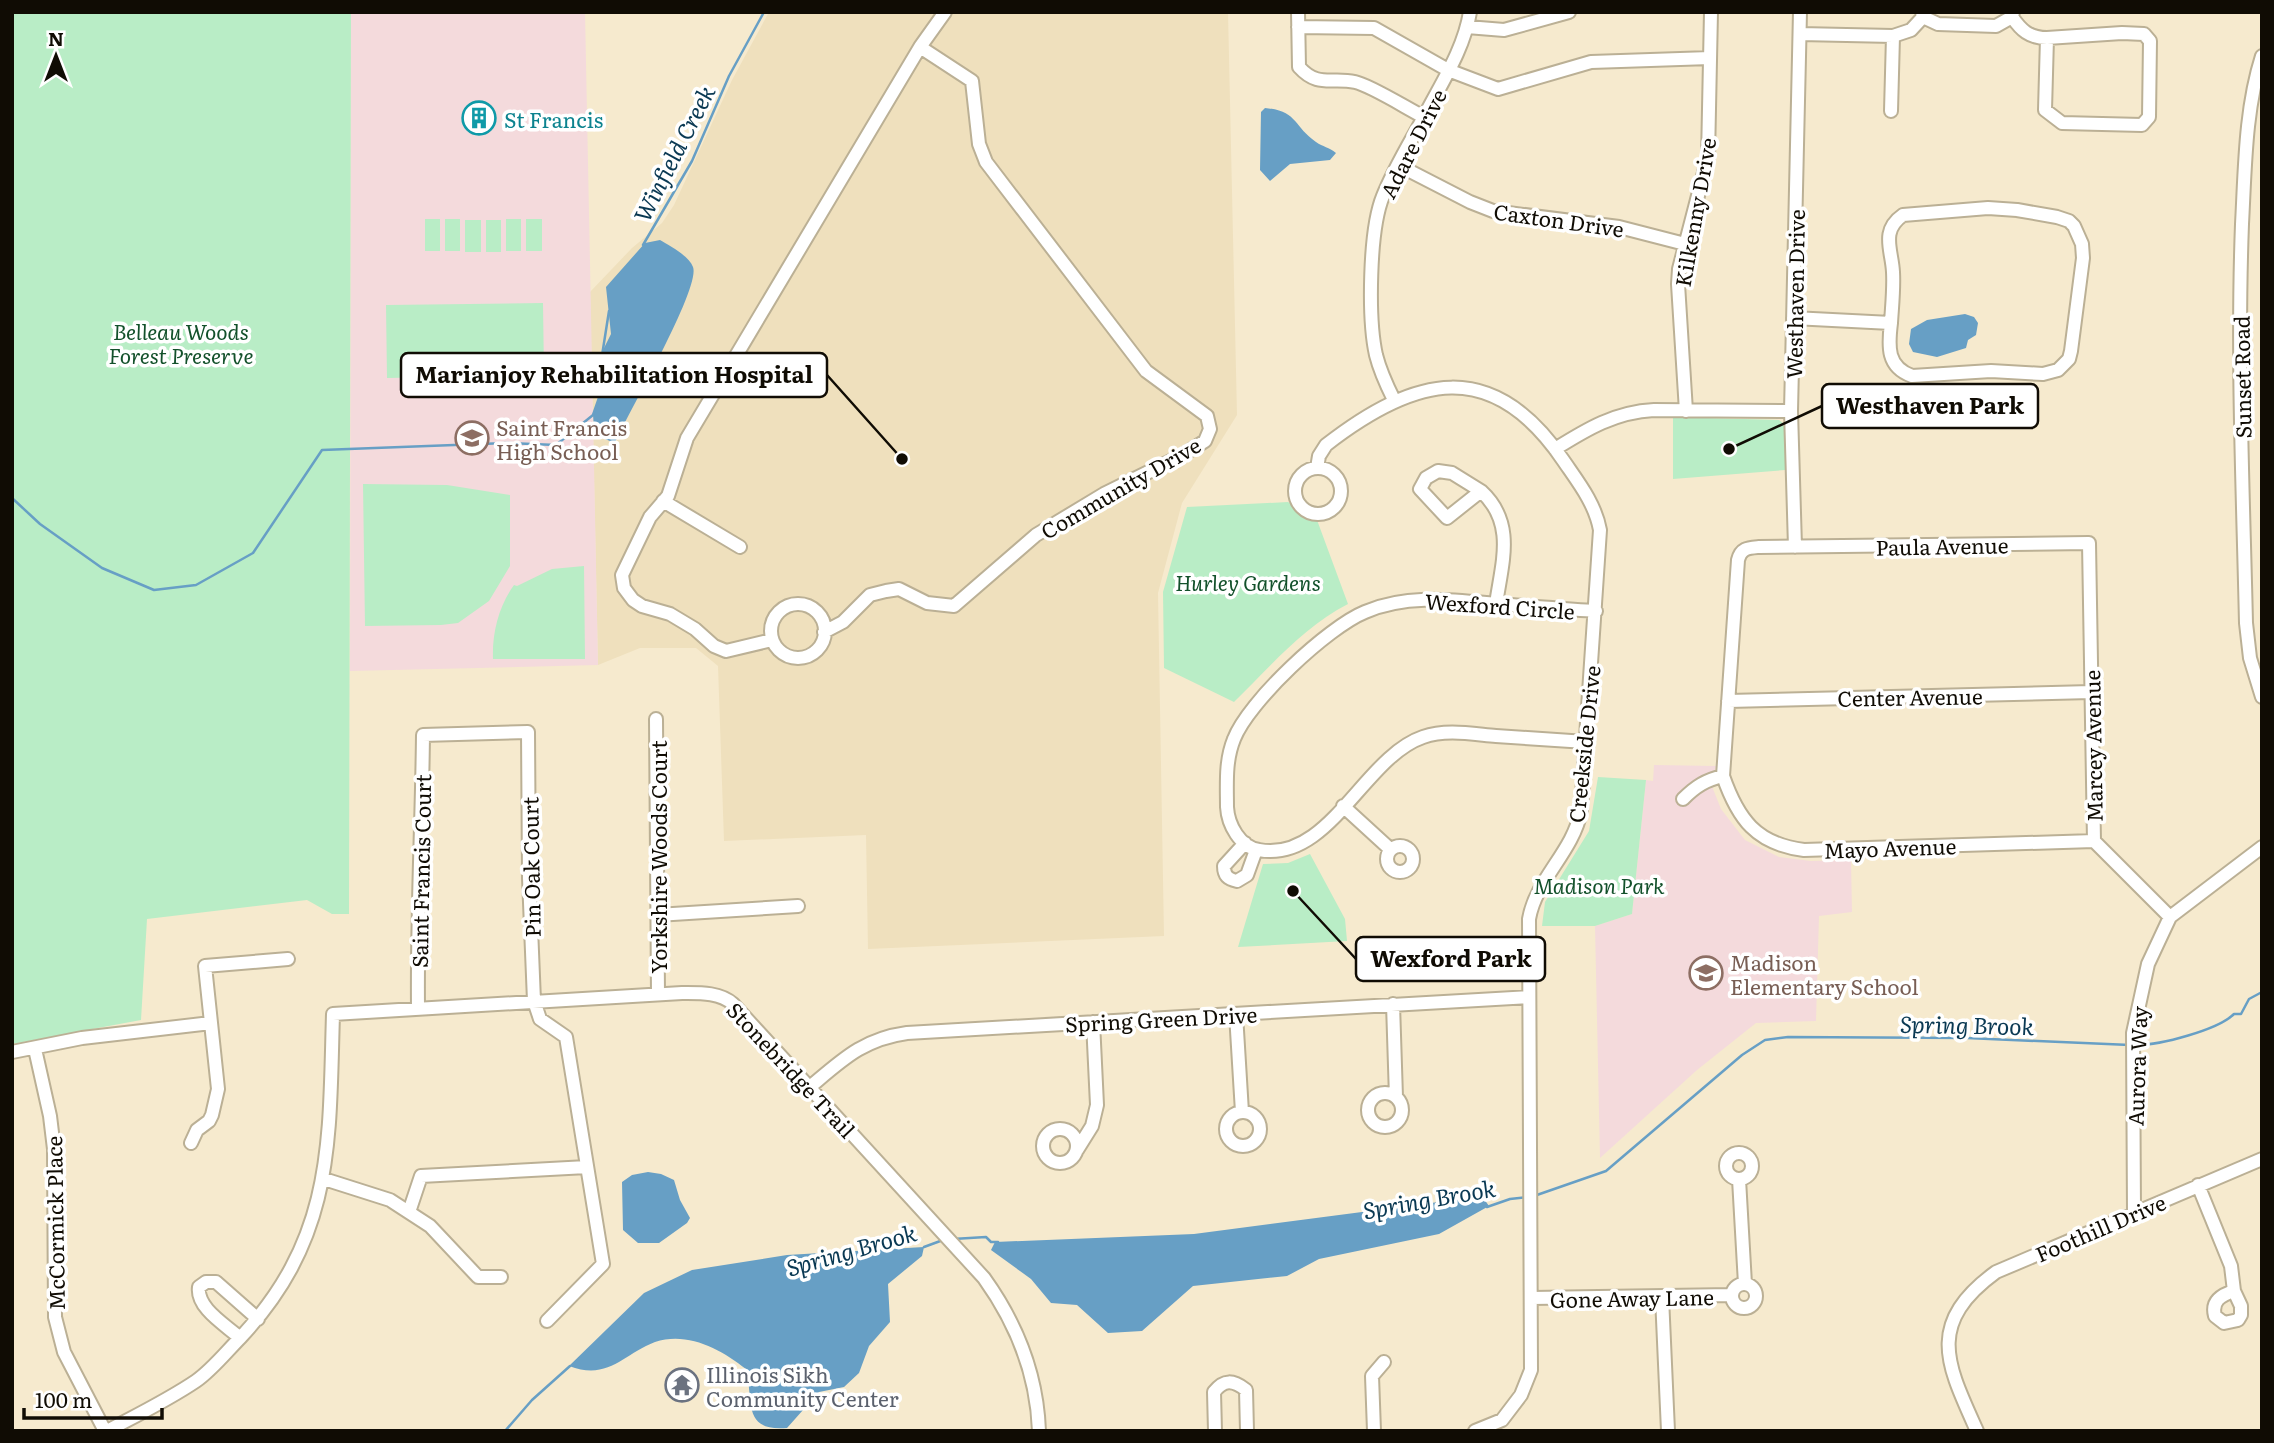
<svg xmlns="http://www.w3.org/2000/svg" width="2274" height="1443" font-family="Literata,serif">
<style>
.built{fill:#efe0bd}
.education{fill:#f4dadc}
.green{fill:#b9edc6}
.water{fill:#679fc5}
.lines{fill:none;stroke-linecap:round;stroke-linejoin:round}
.stream{stroke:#679fc5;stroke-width:2.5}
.minor-casing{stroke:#bbb095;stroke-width:16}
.minor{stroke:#fff;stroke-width:12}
.labels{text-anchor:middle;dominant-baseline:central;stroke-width:7;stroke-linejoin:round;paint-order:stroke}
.culture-label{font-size:21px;fill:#0d838f;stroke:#fff;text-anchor:start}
.street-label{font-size:21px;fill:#100c04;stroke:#fff}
.park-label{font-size:21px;font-style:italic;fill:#13512b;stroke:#fff}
.education-label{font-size:21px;fill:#785e54;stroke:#fff;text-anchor:start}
.worship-label{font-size:21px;fill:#5b616d;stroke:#fff;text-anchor:start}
.water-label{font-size:23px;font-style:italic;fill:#0a3953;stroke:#fff}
.leader{fill:none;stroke:#100c04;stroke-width:2.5}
.callout-dot{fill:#100c04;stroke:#fff;stroke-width:2.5}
.callout{fill:#fff;stroke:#100c04;stroke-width:2.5}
.callout-label{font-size:23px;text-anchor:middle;font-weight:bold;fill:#100c04}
</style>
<rect width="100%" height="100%" fill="#f6eace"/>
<path class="built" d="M769,12H1228L1237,415L1182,503L1158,593L1164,936L868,949L866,835L724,841L718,666L696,648H640L598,665L590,292L632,248L662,223L674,205L732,80Z"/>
<path class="education" d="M351,12H585L598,665L350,671Z
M1654,765L1716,766L1711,784L1721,809L1745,840L1779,857L1811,861L1851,860L1852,912L1819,916L1816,1021L1756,1023L1697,1070L1600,1158L1595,926L1632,914L1646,780L1653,781Z"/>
<path class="green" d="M12,12H351L349,914H332L307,900L147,919L141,1020L12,1044Z
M425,219H440V251H425Z
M445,219H460V251H445Z
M506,219H521V251H506Z
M526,219H542V251H526Z
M465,220H481V252H465Z
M486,220H501V252H486Z
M543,303L544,375L387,378L386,305Z
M1673,417L1779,420L1784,424L1785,429V470L1673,479Z
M363,484L447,485L510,495V566L489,601L458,623L441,625L365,626Z
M1288,502L1317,520L1348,604C1303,627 1270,667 1234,702L1164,668L1163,592L1187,507Z
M584,566L585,659H493C492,632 499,606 514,585L517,586L552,569Z
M1598,777L1646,780L1632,914L1595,926H1542L1545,902L1589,831Z
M1310,854L1345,919L1347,941L1238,947L1263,864L1288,863Z"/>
<path class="water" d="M1265,108C1298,111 1293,126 1316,142C1323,147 1329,147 1336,153L1330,160L1290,164L1270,181L1260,170L1261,112Z
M660,240C670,246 689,256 693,267C701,288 627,415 615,443L600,437L594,427L593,415L600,395L603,350L611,334L606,287L645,243Z
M1965,314L1974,317L1978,323L1976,335L1968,340L1966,348L1937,357L1913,352L1909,344L1911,329L1927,320Z
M648,1172L661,1174L674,1180L680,1200L690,1218L687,1223L659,1243H638L623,1230L622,1182L632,1175Z
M1477,1197L1484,1199L1489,1206L1439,1234L1319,1259L1287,1276L1193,1286L1142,1331L1108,1333L1077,1305L1051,1303L1031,1279L991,1250L995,1242L1194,1234Z
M924,1247L922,1256L888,1284L890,1322L869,1346L859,1373L844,1387L819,1392L787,1428C741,1432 754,1399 746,1369C721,1349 687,1331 655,1342C623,1354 609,1381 569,1366L644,1293L692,1270L787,1255Z"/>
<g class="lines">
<path class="stream" d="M643,245L692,161L729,76L764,12
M12,498L40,524L102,568L154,590L196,585L253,553L322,450L507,443L556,445L593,415L600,395L601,362L609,311
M2137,1045C2160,1045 2218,1030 2234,1014H2241L2249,999L2262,992
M1534,1196L1606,1171L1742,1055L1765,1040L1788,1037L1967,1038L2130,1045
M1487,1207L1510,1199L1528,1197
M953,1239L986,1237L991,1242H998
M924,1247L943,1240
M505,1431L532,1400L570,1366"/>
<defs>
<path id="minor" d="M1298,12L1299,67C1318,88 1331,77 1355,82C1370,85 1408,109 1424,117
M1922,12L1923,17L1938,24L1996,26L2012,17L2013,12
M2012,17C2021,30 2029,38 2047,38L2045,110L2062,123L2142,125L2149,117L2150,41L2144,34L2122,33L2047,38
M1298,27L1374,28L1448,70L1498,89L1591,62L1710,58
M1467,27L1504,30L1569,12
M1800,34L1893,36
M920,47L945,12
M2262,56C2245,109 2245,169 2242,224C2237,357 2243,490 2246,623L2250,658L2262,697
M1891,111L1893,36L1911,30L1923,17
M1398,165L1470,202L1493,211L1619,227L1685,244
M1793,318L1891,323C1888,347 1887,367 1912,376L1991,371L2043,374L2058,370L2069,359L2071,351L2083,258L2082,244L2074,226L2069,221L2057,217L2017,210L1988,208L1903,215C1880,231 1892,250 1893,272C1894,289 1892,306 1891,323
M1394,400C1387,386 1380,371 1376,355C1368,319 1369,230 1383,196C1394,168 1411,141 1425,115C1442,82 1464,49 1470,12
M1686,411L1678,284L1679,269L1708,157L1711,12
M1555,449C1587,429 1615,412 1654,410L1791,411
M1295 491a23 23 0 1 1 46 0a23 23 0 1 1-46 0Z
M1317,468L1319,456L1326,445C1415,376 1492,356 1563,460C1578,482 1595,503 1600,530L1581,811C1573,852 1536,879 1529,919L1531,1370L1521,1395L1502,1420L1475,1431
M1438,471L1452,473L1481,491L1447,518L1420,489L1426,478Z
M1481,491C1516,523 1502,562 1496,604
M663,501L740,547
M1795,547L1791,411L1800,12
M771 631a27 27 0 1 1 54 0a27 27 0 1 1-54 0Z
M772,640L726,651L714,646L695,629L670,614L642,606L633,600L624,588L622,575L650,517L668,496L687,438L920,47L972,81L979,144L986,162L1146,371L1207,416L1210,429L1205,441L1181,456L1104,494L1036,535L954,606L927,603L899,589L886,591L870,595L843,622L824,632
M1728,701L2091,692
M656,719L658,994
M1586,742C1556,740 1526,738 1496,736C1472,734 1446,729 1423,737C1364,757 1329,863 1259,850C1240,847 1228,825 1227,807C1227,784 1225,761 1234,739C1248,702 1328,627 1365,612C1407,594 1452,600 1496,604C1529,606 1562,609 1596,611
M1683,799C1696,786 1706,780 1723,776
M1343,806L1390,849
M2094,841L1804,850C1756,844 1738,819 1723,776L1738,560C1741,548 1748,548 1759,547L2089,543L2094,841L2170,917
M1245,843L1224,866C1224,876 1228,879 1237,881L1247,875L1256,850
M1387 859a13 13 0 1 1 26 0a13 13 0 1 1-26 0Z
M657,915L798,906
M1393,1004L1396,1097
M418,1007C417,916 422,826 423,735L528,732L529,878L534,1001L540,1019L566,1037L603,1264L547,1321
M1236,1014L1242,1112
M35,1049L50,1116L54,1149L55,1317L64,1352L105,1431
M12,1052L82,1038L211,1023
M810,1087C842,1060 863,1039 907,1033L1529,997
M1368 1110a17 17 0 1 1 34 0a17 17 0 1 1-34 0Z
M1226 1129a17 17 0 1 1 34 0a17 17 0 1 1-34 0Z
M1043 1146a17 17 0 1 1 34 0a17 17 0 1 1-34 0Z
M191,1143L197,1130L209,1121L212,1115L218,1089L205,966L288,959
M1077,1150L1092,1126L1097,1105L1093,1022
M1726 1166a13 13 0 1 1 26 0a13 13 0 1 1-26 0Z
M324,1179L390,1200L430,1226L478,1277H501
M1739,1179L1745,1284
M2198,1185L2231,1266L2234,1291L2241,1306V1315L2238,1320L2224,1323L2215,1316C2211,1301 2221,1295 2234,1291
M409,1212L421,1176L587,1167
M2134,1212L2133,1033L2148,964L2170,917L2262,847
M1732 1296a12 12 0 1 1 24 0a12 12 0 1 1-24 0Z
M1662,1297L1668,1431
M1532,1298L1732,1295
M240,1338C226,1325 196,1308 199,1287L206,1282H216L258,1319
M107,1431C137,1415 168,1400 196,1381C212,1370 227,1351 241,1337C335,1236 329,1141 333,1014L682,993C699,993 720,992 733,1004L984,1278C1017,1324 1037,1374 1039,1431
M1215,1431L1214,1392C1224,1379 1233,1380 1246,1390L1247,1431
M1374,1431L1372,1376L1384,1362
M1977,1431C1947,1364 1925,1324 1996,1272L2262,1159"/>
</defs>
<use href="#minor" class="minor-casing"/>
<use href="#minor" class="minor"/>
</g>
<defs>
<symbol id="building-ring" viewBox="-11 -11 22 22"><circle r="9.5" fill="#fff" stroke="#0f9aa8" stroke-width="1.5"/><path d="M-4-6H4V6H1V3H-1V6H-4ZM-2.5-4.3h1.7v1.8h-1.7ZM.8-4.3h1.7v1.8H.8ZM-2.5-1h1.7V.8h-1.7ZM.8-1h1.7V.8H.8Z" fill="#0f9aa8"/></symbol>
<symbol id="school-ring" viewBox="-11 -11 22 22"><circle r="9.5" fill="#fff" stroke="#8d6e63" stroke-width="1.5"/><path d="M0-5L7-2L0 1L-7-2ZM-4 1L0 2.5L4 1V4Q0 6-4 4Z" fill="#8d6e63"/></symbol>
<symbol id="temple-ring" viewBox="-11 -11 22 22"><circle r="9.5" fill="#fff" stroke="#6b7280" stroke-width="1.5"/><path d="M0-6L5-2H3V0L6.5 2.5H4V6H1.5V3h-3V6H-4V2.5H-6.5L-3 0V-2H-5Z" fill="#6b7280"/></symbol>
</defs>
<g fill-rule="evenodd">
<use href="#building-ring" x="460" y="99" width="38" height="38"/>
<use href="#school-ring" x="453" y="419" width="38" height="38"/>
<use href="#school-ring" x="1687" y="954" width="38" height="38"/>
<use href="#temple-ring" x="663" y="1366" width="38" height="38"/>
</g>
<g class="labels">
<g class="culture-label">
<text x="504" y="118">St Francis</text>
</g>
<g class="street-label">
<text transform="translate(1412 143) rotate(-63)">Adare Drive</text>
<text transform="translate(1694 212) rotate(-80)">Kilkenny Drive</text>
<text transform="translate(1559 219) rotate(8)">Caxton Drive</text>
<text transform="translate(1794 294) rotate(-89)">Westhaven Drive</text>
<text transform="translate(2241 377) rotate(-91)">Sunset Road</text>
<text transform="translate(1120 487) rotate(-30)">Community Drive</text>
<text transform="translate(1942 545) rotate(-1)">Paula Avenue</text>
<text transform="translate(1500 605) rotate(4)">Wexford Circle</text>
<text transform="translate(1910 696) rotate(-1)">Center Avenue</text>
<text transform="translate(1583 744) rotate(-84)">Creekside Drive</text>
<text transform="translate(2092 746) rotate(-91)">Marcey Avenue</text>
<text transform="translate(1890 847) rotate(-2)">Mayo Avenue</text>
<text transform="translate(657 857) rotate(-90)">Yorkshire Woods Court</text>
<text transform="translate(530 867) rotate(-91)">Pin Oak Court</text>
<text transform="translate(420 871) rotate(-89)">Saint Francis Court</text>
<text transform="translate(1161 1018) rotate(-3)">Spring Green Drive</text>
<text transform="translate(2136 1066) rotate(-88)">Aurora Way</text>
<text transform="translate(792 1069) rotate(47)">Stonebridge Trail</text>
<text transform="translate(54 1223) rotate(-91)">McCormick Place</text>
<text transform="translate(2100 1227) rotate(-23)">Foothill Drive</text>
<text transform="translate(1632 1297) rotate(-1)">Gone Away Lane</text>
</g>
<g class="park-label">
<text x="181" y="330">Belleau Woods<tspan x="181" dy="24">Forest Preserve</tspan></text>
<text x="1248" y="581">Hurley Gardens</text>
<text x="1599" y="884">Madison Park</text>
</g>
<g class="education-label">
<text x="496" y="426">Saint Francis<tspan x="496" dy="24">High School</tspan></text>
<text x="1730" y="961">Madison<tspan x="1730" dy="24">Elementary School</tspan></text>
</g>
<g class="worship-label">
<text x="706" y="1373">Illinois Sikh<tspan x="706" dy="24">Community Center</tspan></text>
</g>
<g class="water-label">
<text transform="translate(673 153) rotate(-63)">Winfield Creek</text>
<text transform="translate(1967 1024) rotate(1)">Spring Brook</text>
<text transform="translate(1429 1198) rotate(-10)">Spring Brook</text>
<text transform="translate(851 1249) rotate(-16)">Spring Brook</text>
</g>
</g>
<path class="leader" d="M902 459L827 375M1729 449L1822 406M1293 891L1356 959"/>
<g class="callout-dot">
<circle cx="902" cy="459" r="7"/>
<circle cx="1729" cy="449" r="7"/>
<circle cx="1293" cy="891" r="7"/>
</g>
<g class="callout">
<rect x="401" y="353" width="426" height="44" rx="7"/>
<rect x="1822" y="384" width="216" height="44" rx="7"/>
<rect x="1356" y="937" width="189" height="44" rx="7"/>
</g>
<g class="callout-label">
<text x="614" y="383">Marianjoy Rehabilitation Hospital</text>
<text x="1930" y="414">Westhaven Park</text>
<text x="1451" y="967">Wexford Park</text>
</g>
<rect width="2274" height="1443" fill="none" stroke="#100c04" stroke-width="28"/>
<g transform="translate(56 56)" stroke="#ffffff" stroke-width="5" paint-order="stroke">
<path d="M0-5L12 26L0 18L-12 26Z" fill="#100c04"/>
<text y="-10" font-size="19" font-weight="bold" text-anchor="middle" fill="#100c04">N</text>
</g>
<path d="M24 1408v10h138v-10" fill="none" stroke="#100c04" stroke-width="3.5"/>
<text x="35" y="1408" font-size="21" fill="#100c04" stroke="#ffffff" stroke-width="5" paint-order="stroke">100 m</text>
</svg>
